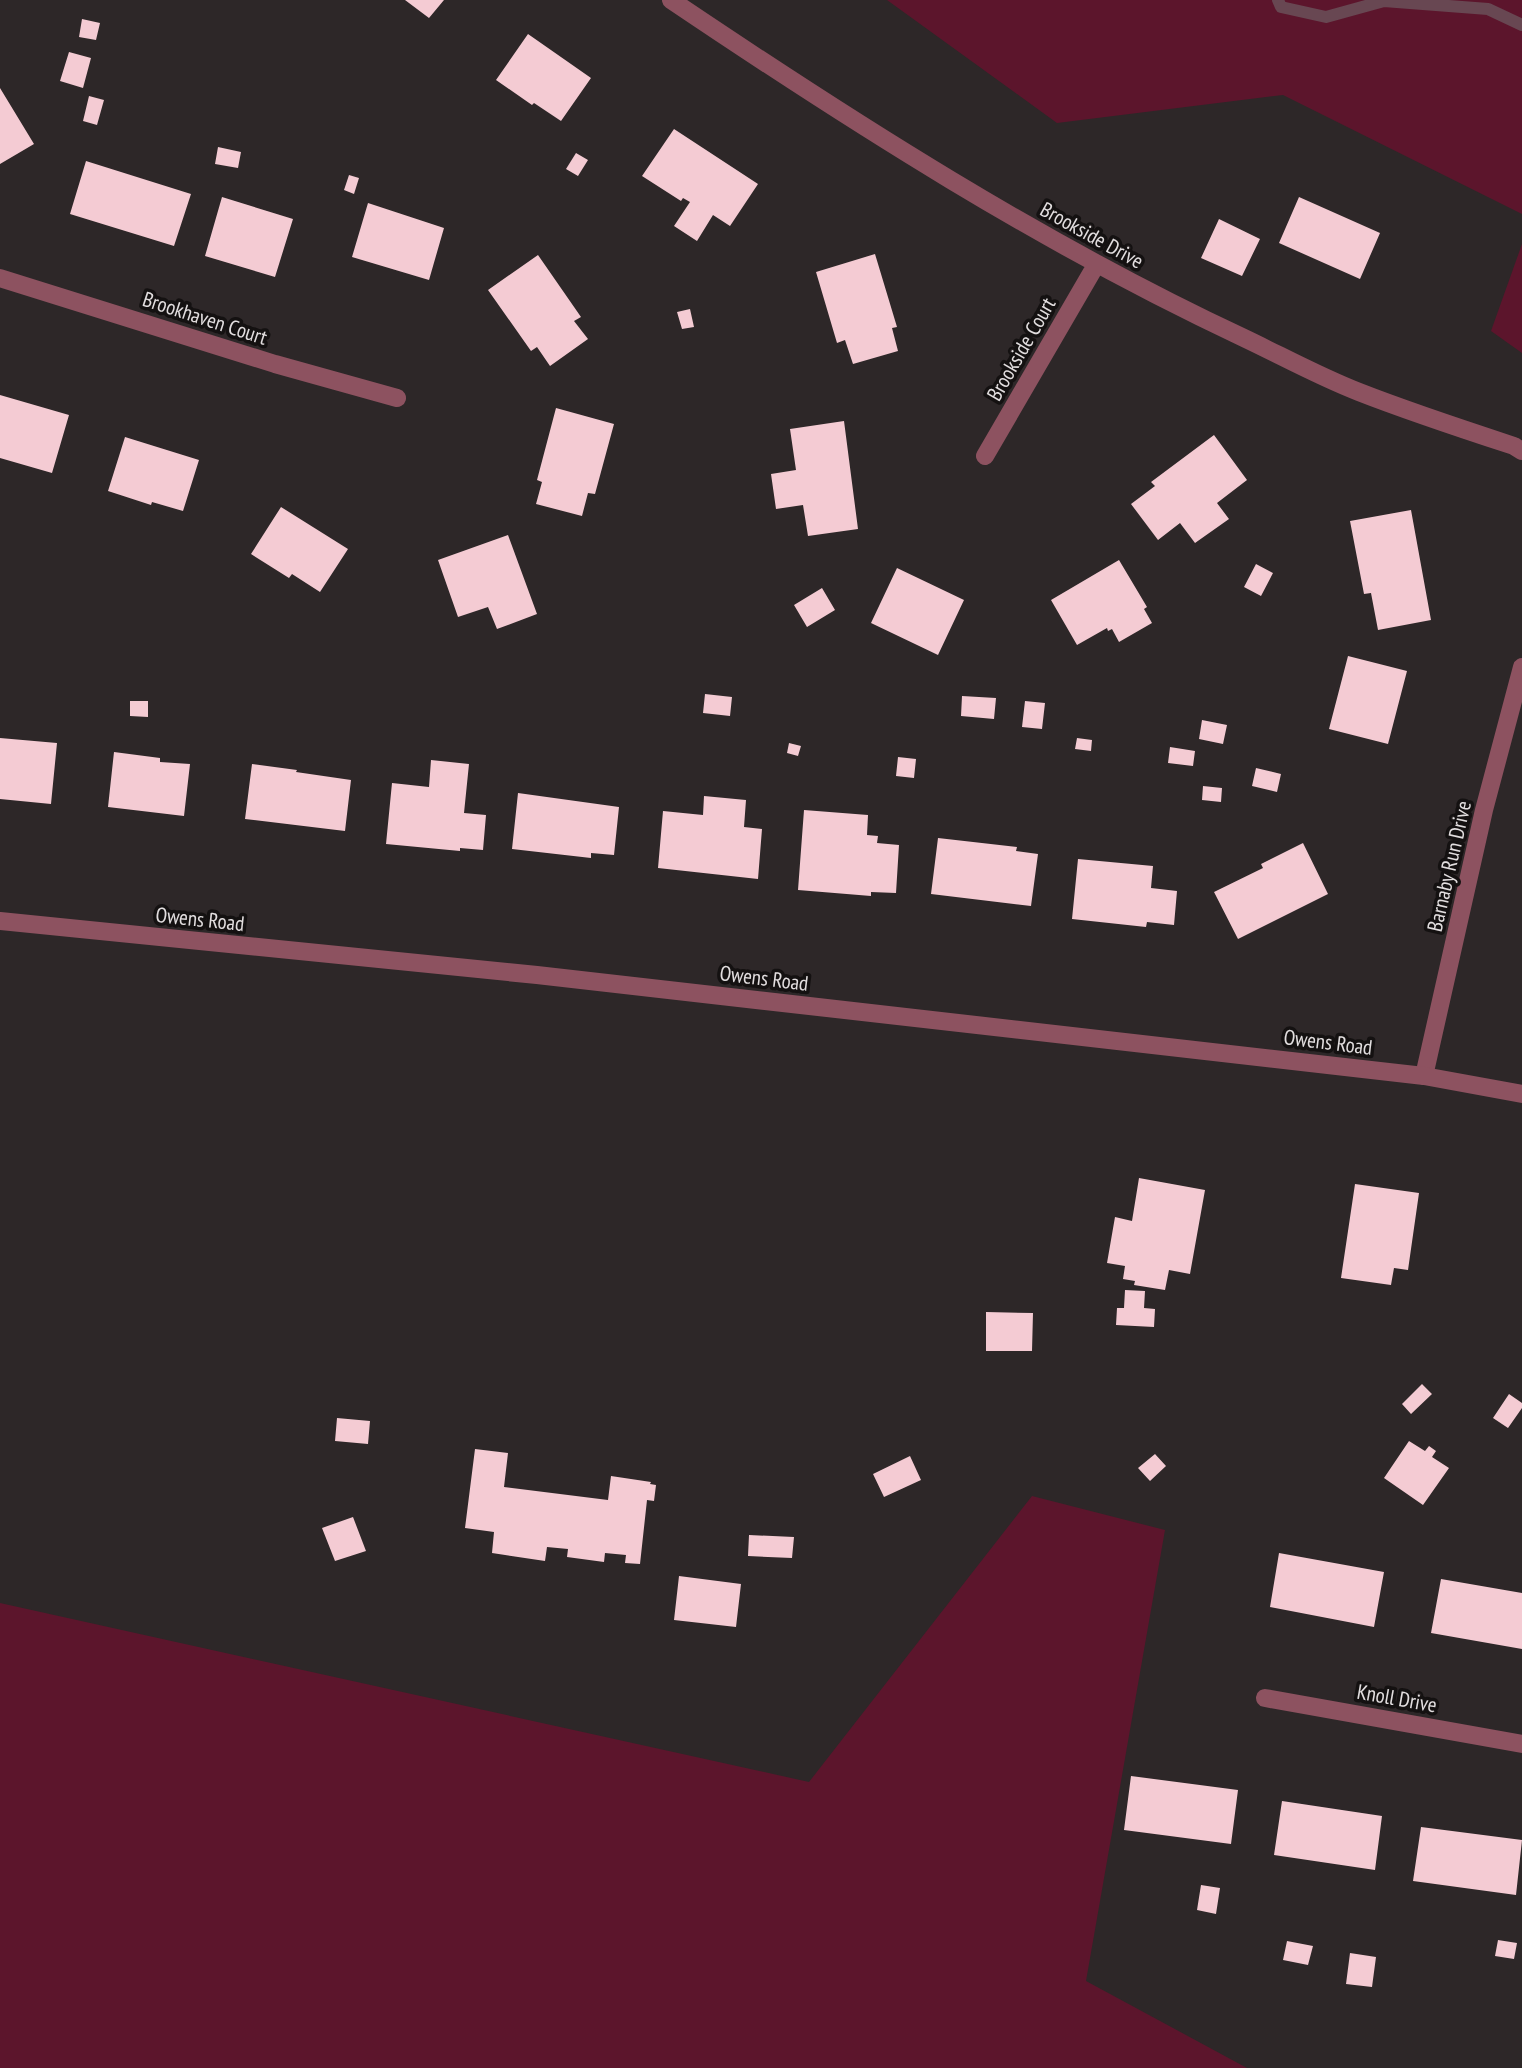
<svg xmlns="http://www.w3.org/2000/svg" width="1522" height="2068" font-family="'PT Sans Narrow',sans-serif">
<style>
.green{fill:#5c152c}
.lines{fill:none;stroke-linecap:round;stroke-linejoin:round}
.stream{stroke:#684752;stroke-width:12}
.building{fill:#f4cbd3}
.minor{stroke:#8d5260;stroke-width:18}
.tertiary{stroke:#8d5260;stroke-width:18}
.labels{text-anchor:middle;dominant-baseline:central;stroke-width:7;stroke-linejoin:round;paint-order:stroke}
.street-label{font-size:21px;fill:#e2dedf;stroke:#141111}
</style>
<rect width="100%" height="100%" fill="#2d2728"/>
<path class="green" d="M887,0H1522V214L1283,95L1057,123Z
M1522,244V353L1491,331Z
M1032,1496L1165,1530L1086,1981L1247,2068H0V1603L809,1782Z"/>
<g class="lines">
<path class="stream" d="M1278,0L1281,7L1326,17L1384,1L1488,9L1522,25"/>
</g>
<path class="building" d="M405,0H444L429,18Z
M82,19L100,23L96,40L79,37Z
M528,34L591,78L561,121L534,103L532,105L496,80Z
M69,52L91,58L83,88L60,81Z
M0,88L34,144L0,164Z
M89,96L104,100L97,125L83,121Z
M674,129L758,184L730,226L713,215L697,241L674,226L690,202L683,198L681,201L642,176Z
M218,147L241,152L238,168L215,164Z
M576,153L588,160L578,176L566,169Z
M86,161L191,194L174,246L70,214Z
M349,175L359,178L354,194L344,190Z
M222,197L293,219L275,277L205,256Z
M1299,197L1380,233L1360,279L1279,243Z
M368,203L444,228L429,280L352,257Z
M1219,219L1260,239L1242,276L1201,258Z
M875,254L897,327L892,328L898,351L853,364L845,340L837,343L816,272Z
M538,255L581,317L574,321L588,339L550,366L537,347L531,351L488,290Z
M690,309L694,327L682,329L677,312Z
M0,395L69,415L52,473L0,458Z
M556,408L614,424L595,494L588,493L582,516L536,504L542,482L537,480Z
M844,421L858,529L808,536L803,505L776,509L771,474L796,470L790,429Z
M1214,435L1247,480L1217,503L1229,519L1195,543L1180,523L1158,540L1131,504L1155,486L1151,482Z
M125,437L199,460L183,511L152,502L151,505L108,491Z
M281,507L348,549L320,592L292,574L289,578L251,554Z
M1411,510L1431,620L1378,630L1371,593L1364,594L1350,521Z
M508,535L537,614L497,629L488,607L458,617L438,560Z
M1119,560L1147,607L1144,609L1152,623L1119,642L1112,629L1108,631L1107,628L1077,645L1051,600Z
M1256,564L1273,573L1261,596L1244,587Z
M897,568L964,600L938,655L871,623Z
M822,588L835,610L807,627L794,605Z
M1348,656L1407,671L1388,744L1329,729Z
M705,694L732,697L730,716L703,713Z
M962,696L996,698L994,719L961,716Z
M130,701H148V717L130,716Z
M1025,701L1045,703L1042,729L1022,727Z
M1202,720L1227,725L1223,744L1199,739Z
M0,738L57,743L51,804L0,799Z
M1077,738L1092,740L1091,751L1075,749Z
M789,743L801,746L798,756L787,753Z
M1170,747L1195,751L1193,766L1168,763Z
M114,752L160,758V762L190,764L184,816L108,807Z
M898,757L916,759L914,778L896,776Z
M431,760L469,764L464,813L486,815L483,850L460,848V851L386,844L392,783L429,787Z
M252,764L297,770L296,772L351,780L345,831L245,819Z
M1256,768L1281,774L1277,792L1252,786Z
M1203,786L1222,788L1221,802L1202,800Z
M518,793L619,807L614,855L591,853V858L512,849Z
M704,796L746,800L744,827L762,829L758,879L658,868L663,811L703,815Z
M804,810L868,815L867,835L878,836L877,843L899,845L896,893L871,892V896L798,890Z
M938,838L1017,847L1016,851L1038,854L1031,906L931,894Z
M1303,843L1328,894L1238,939L1214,892L1263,868L1261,864Z
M1078,859L1153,866L1151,888L1177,891L1174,925L1147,922L1146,927L1072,919Z
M1139,1178L1205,1190L1190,1274L1169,1270L1165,1290L1134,1285L1135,1281L1123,1279L1125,1266L1107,1263L1115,1217L1132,1221Z
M1355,1184L1419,1193L1408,1270L1394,1268L1391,1285L1341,1278Z
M1125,1290L1145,1291L1144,1308L1155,1309L1154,1327L1116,1325L1117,1308H1124Z
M986,1312L1033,1313L1032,1351H986Z
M1422,1384L1432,1394L1411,1414L1402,1404Z
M1509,1394L1522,1403V1408L1508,1428L1493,1418Z
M337,1418L370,1421L368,1444L335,1441Z
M1409,1441L1425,1451L1429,1446L1436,1451L1432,1457L1449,1468L1423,1505L1384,1478Z
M475,1449L508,1453L504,1487L608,1500L611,1476L651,1482L650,1484L656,1485L654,1501L647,1500L640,1564L625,1563L626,1555L605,1553L604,1562L567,1557L568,1549L547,1547L545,1561L492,1553L494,1532L465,1528Z
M1155,1454L1166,1466L1150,1481L1138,1468Z
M910,1456L921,1480L884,1497L873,1474Z
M353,1517L366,1551L335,1561L322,1528Z
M749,1535L794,1537L792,1558L748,1556Z
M1279,1553L1384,1572L1374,1627L1270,1607Z
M679,1576L741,1584L736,1627L674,1620Z
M1441,1579L1522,1593V1649L1431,1633Z
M1131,1776L1238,1790L1231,1844L1124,1830Z
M1282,1801L1382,1816L1375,1870L1274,1855Z
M1421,1827L1522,1840L1516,1895L1413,1881Z
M1201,1885L1220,1888L1216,1914L1197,1910Z
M1498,1940L1517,1943L1514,1959L1495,1956Z
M1287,1941L1313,1946L1308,1965L1283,1960Z
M1350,1953L1376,1957L1372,1987L1346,1984Z"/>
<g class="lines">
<path class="minor" d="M671,0C855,124 1043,244 1244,338C1282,356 1320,377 1359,392C1410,412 1462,429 1514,446L1522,451
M0,278L275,364L397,398
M985,456L1096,265
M1424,1076L1484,810L1522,667
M1265,1698L1522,1744"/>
<path class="tertiary" d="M0,921L537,975L1424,1076L1522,1094"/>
</g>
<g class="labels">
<g class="street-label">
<text transform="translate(1092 235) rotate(29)">Brookside Drive</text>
<text transform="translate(205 318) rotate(18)">Brookhaven Court</text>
<text transform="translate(1021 349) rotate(-60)">Brookside Court</text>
<text transform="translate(1449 866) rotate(-77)">Barnaby Run Drive</text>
<text transform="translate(200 919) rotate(6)">Owens Road</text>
<text transform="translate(764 978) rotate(7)">Owens Road</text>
<text transform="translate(1328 1042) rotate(7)">Owens Road</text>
<text transform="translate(1397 1698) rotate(10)">Knoll Drive</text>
</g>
</g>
</svg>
